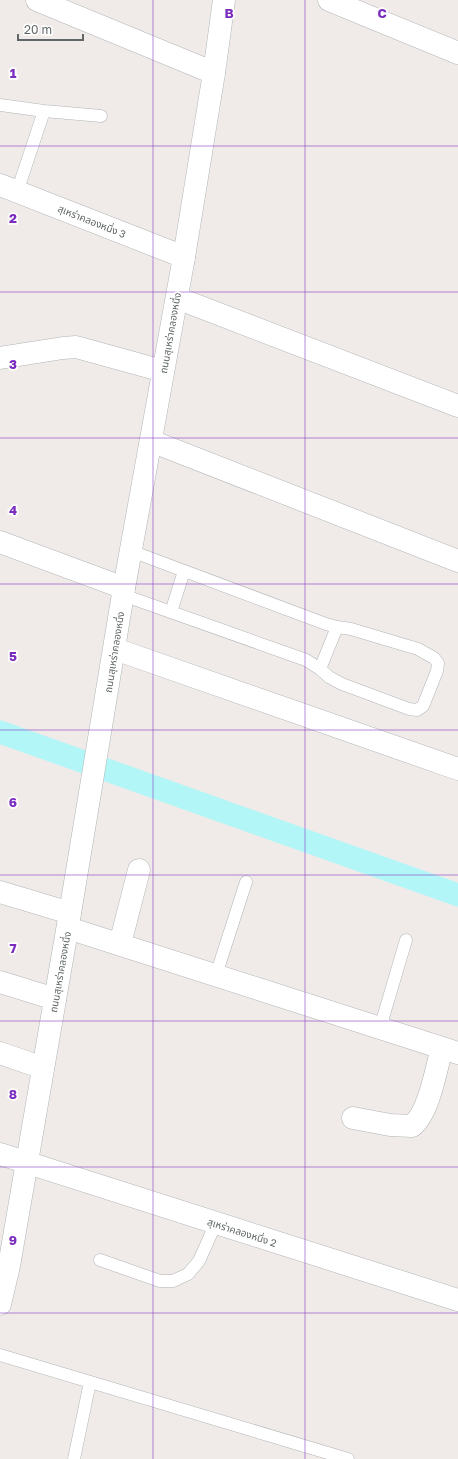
<svg xmlns="http://www.w3.org/2000/svg" width="458" height="1459" font-family="'Golos Text','Noto Sans Thai',sans-serif">
<style>
.lines{fill:none;stroke-linecap:round;stroke-linejoin:round}
.canal{stroke:#b2f6f7;stroke-width:23}
.lane-casing{stroke:#b1b5b6;stroke-width:13}
.street-casing{stroke:#b1b5b6;stroke-width:23}
.secondary-casing{stroke:#b0b6b7;stroke-width:23}
.lane{stroke:#fff;stroke-width:12}
.street{stroke:#fff;stroke-width:22}
.secondary{stroke:#fff;stroke-width:22}
.grid{fill:none;stroke:#7b2cbf;stroke-width:1;stroke-opacity:0.55}
.labels{text-anchor:middle;dominant-baseline:central;stroke-width:3.5;stroke-linejoin:round;paint-order:stroke}
.street-label{font-size:10px;fill:#606667;stroke:#fff}
.grid-label{font-size:13px;text-anchor:middle;font-weight:bold;fill:#7b2cbf;stroke:#fff;stroke-width:3.5;stroke-linejoin:round;paint-order:stroke}
</style>
<rect width="100%" height="100%" fill="#f0ebe9"/>
<g class="lines">
<path class="canal" d="M0,732L458,895"/>
<defs>
<path id="lane" d="M0,105L44,111L101,116
M17,192L44,111
M123,595L306,660L320,669L329,677L342,684L409,709L417,710L423,706L437,671L438,663L434,658L418,649L351,629L337,627L326,624L131,551
M171,612L184,571
M320,669L337,627
M216,975L246,882
M380,1028L406,940
M100,1260L160,1281H173L188,1274L199,1261L216,1223
M0,1355L348,1459
M74,1459L90,1382"/>
<path id="street" d="M37,0L214,73
M329,0L458,53
M0,185L184,257
M177,298L458,406
M0,358L63,348L76,347L163,371
M151,441L458,561
M0,542L124,588
M115,649L458,769
M0,892L70,913
M68,928L458,1053
M120,944L139,870
M0,982L55,999
M0,1053L43,1068
M353,1118L390,1125L412,1126C429,1113 436,1069 442,1048
M0,1154L458,1300"/>
<path id="secondary" d="M0,1304L9,1266L70,913L124,588L184,257L214,73L224,0"/>
</defs>
<use href="#lane" class="lane-casing"/>
<use href="#street" class="street-casing"/>
<use href="#secondary" class="secondary-casing"/>
<use href="#lane" class="lane"/>
<use href="#street" class="street"/>
<use href="#secondary" class="secondary"/>
</g>
<path class="grid" d="M153,0V1459M305,0V1459M0,146H458M0,292H458M0,438H458M0,584H458M0,730H458M0,875H458M0,1021H458M0,1167H458M0,1313H458"/>
<g class="labels">
<g class="street-label">
<text transform="translate(92 221) rotate(22)">สุเหร่าคลองหนึ่ง 3</text>
<text transform="translate(170 333) rotate(-80)">ถนนสุเหร่าคลองหนึ่ง</text>
<text transform="translate(114 652) rotate(-81)">ถนนสุเหร่าคลองหนึ่ง</text>
<text transform="translate(60 972) rotate(-80)">ถนนสุเหร่าคลองหนึ่ง</text>
<text transform="translate(242 1232) rotate(18)">สุเหร่าคลองหนึ่ง 2</text>
</g>
</g>
<g class="grid-label">
<text x="229" y="18">B</text>
<text x="382" y="18">C</text>
<text x="13" y="78">1</text>
<text x="13" y="223">2</text>
<text x="13" y="369">3</text>
<text x="13" y="515">4</text>
<text x="13" y="661">5</text>
<text x="13" y="807">6</text>
<text x="13" y="953">7</text>
<text x="13" y="1099">8</text>
<text x="13" y="1245">9</text>
</g>
<path d="M18 34v6h65v-6" fill="none" stroke="#606667" stroke-width="2"/>
<text x="24" y="34" font-size="12" fill="#606667" stroke="#ffffff" stroke-width="3" paint-order="stroke">20 m</text>
</svg>
